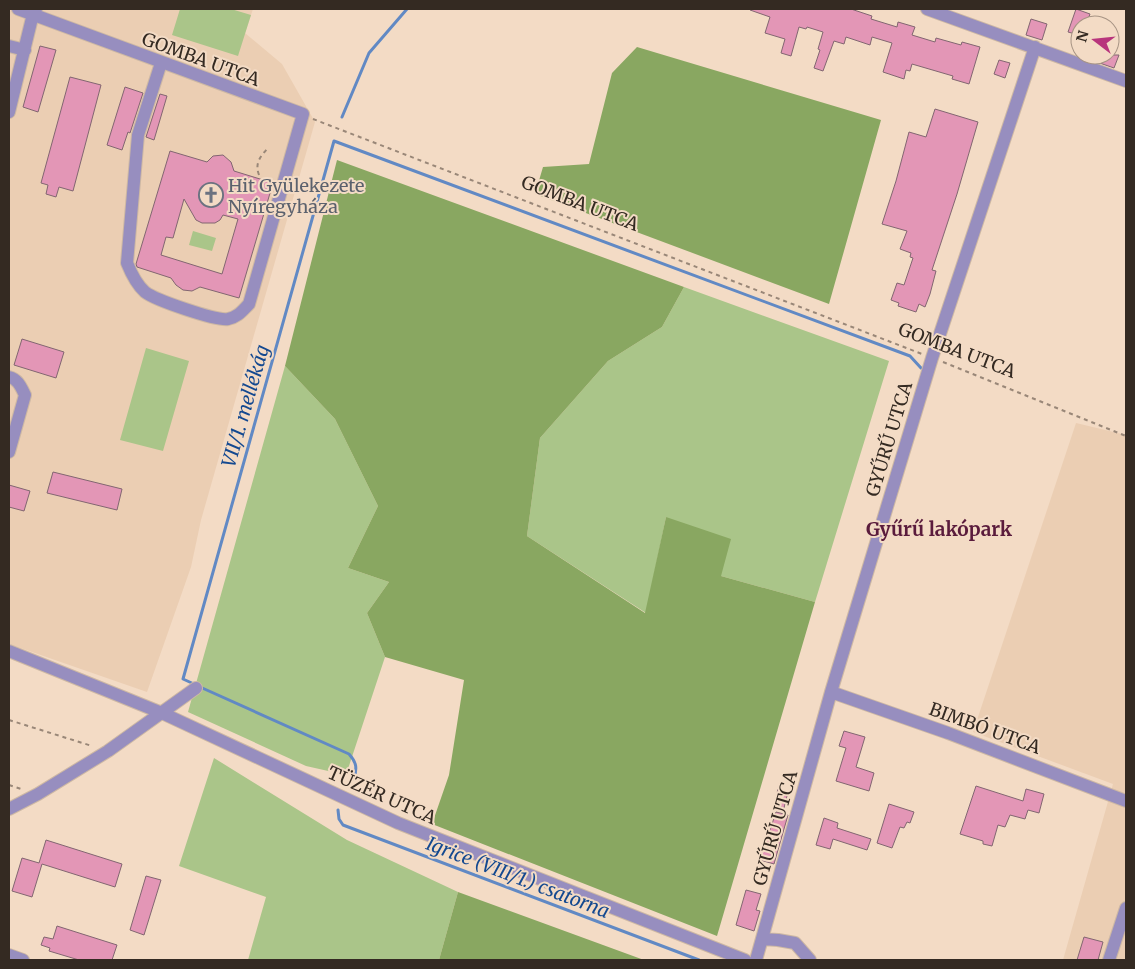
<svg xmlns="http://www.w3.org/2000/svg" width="1135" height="969" font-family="Merriweather,serif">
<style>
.built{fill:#ebceb3}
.green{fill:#aac589}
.forest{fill:#89a761}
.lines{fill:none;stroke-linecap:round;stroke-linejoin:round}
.stream{stroke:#6189c4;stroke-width:3}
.building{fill:#e396b6;stroke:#826671;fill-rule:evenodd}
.minor-casing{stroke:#cdb8a4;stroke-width:14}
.path{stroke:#998778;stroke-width:2;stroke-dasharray:4 4;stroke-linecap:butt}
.minor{stroke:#978ebf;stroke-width:12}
.labels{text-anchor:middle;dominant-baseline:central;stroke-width:4;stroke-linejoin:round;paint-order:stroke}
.street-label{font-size:18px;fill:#342a22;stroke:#f3dbc5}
.worship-label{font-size:18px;fill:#5b616d;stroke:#f3dbc5;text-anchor:start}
.water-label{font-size:19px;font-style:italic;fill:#144990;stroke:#f3dbc5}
.neighbourhood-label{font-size:19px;font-weight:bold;fill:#5a1b3c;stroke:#f3dbc5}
</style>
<rect width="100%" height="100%" fill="#f3dbc5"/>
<path class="built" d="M9,9H253L245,33L282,64L315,122L201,520L191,567L147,692L9,644Z
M1076,423L1126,435V960H1063L1113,784L973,732Z"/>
<path class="green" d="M180,9H231L251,15L238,56L172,35Z
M193,231L216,238L212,251L189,245Z
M684,287L889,361L815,602L721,576L666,517L646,613L527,536L540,438L608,361L662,327Z
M146,348L189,361L163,451L120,440Z
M285,366L335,419L378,506L348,568L389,582L367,613L385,657L346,775L306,766L188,712Z
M214,758L347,840L458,892L439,960H248L266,897L179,866Z"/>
<path class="forest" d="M637,47L881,120L829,304L535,194L543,167L589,164L612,73Z
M337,160L684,287L662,327L608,361L540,438L527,536L645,613L666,517L731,539L721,576L815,602L717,936L432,824L449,775L464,680L385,657L367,613L389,582L348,568L378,506L335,419L285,366Z
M458,892L644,960H439Z"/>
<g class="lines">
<path class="stream" d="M342,117L369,53L407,9
M194,684L183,679L334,141L910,356L921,368
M200,687L349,754C357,763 357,768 354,779
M338,810L339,819L343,825L699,960"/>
</g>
<path class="building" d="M750,9H851L872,16L871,19L897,27L898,22L915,27L912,35L935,42L936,38L961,45L962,42L980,47L969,84L952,79L953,76L912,64L910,71L906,70L904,79L883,72L892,43L872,37L870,45L846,37L844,44L834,41L823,71L814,68L820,50L818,49L823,32L807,27L806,29L799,27L791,56L781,53L785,39L765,33L770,17L750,10Z
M1076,9L1090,14L1086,25L1082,23L1080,25L1079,35L1068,32Z
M1031,19L1047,24L1042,40L1026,35Z
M40,46L56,50L38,112L23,107Z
M1096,55H1119L1114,68L1094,61Z
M999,60L1010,63L1005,78L994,74Z
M70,77L101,85L73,191L59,187L56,197L46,194L48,185L41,183Z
M125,87L143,93L130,133L128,132L122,150L107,145Z
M160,94L167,96L154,140L146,137Z
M935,109L978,122L957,194L932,270L936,271L930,294L925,307L919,304L916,312L898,306L899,303L891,300L897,283L904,285L913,258L910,257L911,253L900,249L907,231L882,224L896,181L909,132L926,137Z
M170,151L207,162L213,156L223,155L231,162L234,171L273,183L239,298L200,287L192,291L183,290L176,285L171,278L137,267L136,264ZM184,199L196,220L202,223H215L220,220L223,215L238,219L222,274L161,255L166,237L173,238Z
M22,339L64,352L56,378L14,365Z
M53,472L122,489L117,510L47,493Z
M9,485L30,491L24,511L9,507Z
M844,731L865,737L856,767L874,773L869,791L836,781L846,748L839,746Z
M976,786L1023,801L1026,789L1044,794L1039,813L1028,810L1025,819L1010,815L1005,827L998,825L992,846L983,844V841L960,834Z
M778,789L788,792L784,808L774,805Z
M889,804L914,812L910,823L907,822L904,828L900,827L892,848L877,843Z
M776,812L788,815L774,864L760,860Z
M824,818L838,823L837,828L871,839L867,850L833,839L830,849L816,845Z
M46,840L122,864L115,887L42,864L32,897L12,891L22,858L39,863Z
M146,876L161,880L144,935L130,930Z
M746,890L761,894L756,910L760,911L754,931L736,925Z
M57,926L117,945L112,960H79L49,951L50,948L41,945L44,937L53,939Z
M1084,937L1103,942L1098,960H1077Z"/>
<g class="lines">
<defs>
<path id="minor" d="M18,9L303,114L249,304C242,311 238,317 228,319C216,321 155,300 145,292C136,284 131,273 127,263L138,135L161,63
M927,9L1126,81
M9,46L25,50
M9,112L33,14L36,9
M9,377C18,379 21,387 25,395L9,452
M9,651L162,713L398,823L745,960
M831,692L948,733L1126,801
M9,809L38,794L108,751L196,688
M762,939L778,940L795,943L810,960
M9,955L23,960
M756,960L831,692L932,358L1035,47
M1109,960L1126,908"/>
</defs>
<use href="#minor" class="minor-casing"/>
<path class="path" d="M313,119L922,354
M259,175C255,164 259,158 267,149
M943,362L1126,436
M9,720L92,746
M9,785L21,789"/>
<use href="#minor" class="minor"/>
</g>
<defs>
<symbol id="church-ring" viewBox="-11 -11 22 22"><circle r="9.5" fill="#f3dbc5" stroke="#6b7280" stroke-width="1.5"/><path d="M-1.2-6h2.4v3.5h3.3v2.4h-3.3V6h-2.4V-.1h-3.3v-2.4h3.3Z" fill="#6b7280"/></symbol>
</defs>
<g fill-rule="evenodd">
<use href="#church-ring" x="197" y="181" width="28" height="28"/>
</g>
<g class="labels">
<g class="street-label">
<text transform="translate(201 59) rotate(20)">GOMBA UTCA</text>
<text transform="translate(580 203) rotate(21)">GOMBA UTCA</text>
<text transform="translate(957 350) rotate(21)">GOMBA UTCA</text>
<text transform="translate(889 439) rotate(-73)">GYŰRŰ UTCA</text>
<text transform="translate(985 728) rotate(20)">BIMBÓ UTCA</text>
<text transform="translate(382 795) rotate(24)">TÜZÉR UTCA</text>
<text transform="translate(775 828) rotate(-74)">GYŰRŰ UTCA</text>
</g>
<g class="worship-label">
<text x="228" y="185">Hit Gyülekezete<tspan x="228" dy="21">Nyíregyháza</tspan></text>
</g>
<g class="water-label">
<text transform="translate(245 406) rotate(-74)">VII/1. mellékág</text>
<text transform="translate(518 877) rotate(21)">Igrice (VIII/1.) csatorna</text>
</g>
<g class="neighbourhood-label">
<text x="939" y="529">Gyűrű lakópark</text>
</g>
</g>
<rect width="1135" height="969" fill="none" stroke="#342a22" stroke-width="20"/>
<g transform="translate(1095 40) rotate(286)"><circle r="24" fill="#f3dbc5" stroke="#a79484"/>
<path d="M0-4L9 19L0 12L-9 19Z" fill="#b8357c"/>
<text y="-8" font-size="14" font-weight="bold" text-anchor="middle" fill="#342a22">N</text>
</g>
</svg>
